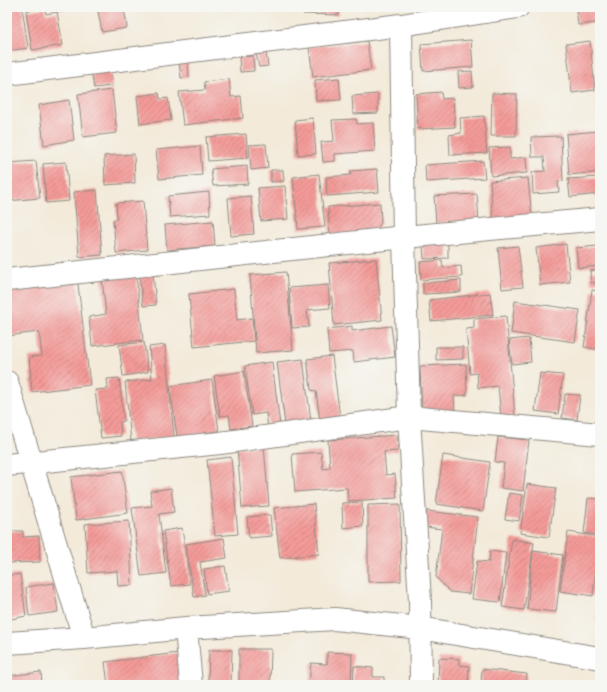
<svg xmlns="http://www.w3.org/2000/svg" width="607" height="692" font-family="'Shantell Sans',sans-serif">
<style>
.building{fill:url(#building-hatch)}
.lines{fill:none;stroke-linecap:round;stroke-linejoin:round}
.minor-casing{stroke:#8f8a82;stroke-width:24}
.minor{stroke:#fff;stroke-width:22}
</style>
<defs>
<pattern id="building-hatch" width="6" height="6" patternUnits="userSpaceOnUse"><rect width="6" height="6" fill="#f49b99"/><path d="M-1 1l2-2M0 6l6-6M5 7l2-2" fill="none" stroke="#c67f7d"/></pattern>
</defs>
<rect width="100%" height="100%" fill="#f6f6f2"/>
<filter id="ink" filterUnits="userSpaceOnUse"><feTurbulence type="fractalNoise" baseFrequency=".025" numOctaves="2"/><feDisplacementMap in="SourceGraphic" scale="8" xChannelSelector="R" yChannelSelector="G"/><feConvolveMatrix kernelMatrix="1 2 1 2 8 2 1 2 1" color-interpolation-filters="sRGB"/></filter>
<filter id="wash" filterUnits="userSpaceOnUse"><feTurbulence type="fractalNoise" baseFrequency=".012" numOctaves="4" result="noise"/><feDisplacementMap in="SourceGraphic" scale="16" xChannelSelector="R" yChannelSelector="G"/><feGaussianBlur stdDeviation="0.9" result="paint"/><feColorMatrix in="noise" values="0 0 0 0 0 0 0 0 0 0 0 0 0 0 0 0 0 1.4 0 .05"/><feComposite in="paint" operator="in"/></filter>
<g filter="url(#wash)">
<rect width="100%" height="100%" fill="#f3ead9"/>
<g id="blocks">
<path class="building" d="M7,7H22L28,48L7,51Z
M57,7H72V8L58,10Z
M97,7H124L127,28L102,32Z
M303,7H339V15L303,14Z
M576,7H598L597,23L578,25Z
M45,8L46,14L57,12L63,45L32,50L26,11Z
M471,40L473,67L423,71L421,44Z
M367,41L371,70L313,77L309,47Z
M590,41L595,90L572,93L566,44Z
M266,52L268,66L259,67L256,54Z
M253,56L254,71L240,72L239,57Z
M188,61L189,77L181,78L179,62Z
M110,68L112,86L94,88L91,70Z
M472,71L473,87L459,88L458,72Z
M339,78L341,100L316,101L315,80Z
M229,79L231,97L241,96L243,118L183,125L179,92L205,90L204,82Z
M112,90L117,133L83,137L78,94Z
M441,92L442,99L453,98L455,127L418,129L416,94Z
M159,93L160,99L168,98L171,120L140,124L137,96Z
M492,93L517,94L516,136H491Z
M378,94V113L353,114L352,96Z
M69,100L74,140L44,145L39,105Z
M484,116L487,153L450,155L449,135L461,133L460,118Z
M313,118L316,154L298,155L295,120Z
M356,119L357,124L373,123L375,151L335,154V161L323,162L321,142L334,141L332,120Z
M598,131L600,172L569,175L566,134Z
M246,134L248,158L208,161L206,137Z
M561,136L563,181L558,182L559,192L533,194L532,172L545,171L544,157H532L531,137Z
M266,144L268,168L251,170L249,145Z
M200,146L202,175L159,179L156,150Z
M510,147V159L526,157L527,173L491,176L489,148Z
M134,154L135,183L105,185L104,156Z
M36,161L40,198L7,201V163Z
M483,161L485,178L426,182L425,165Z
M66,162L69,201L46,203L43,164Z
M247,166L248,184L213,186L211,169Z
M377,169L379,192L327,196L326,177L351,175L350,171Z
M271,170H283L284,181L271,182Z
M319,174L325,227L298,229L293,177Z
M600,177V194L570,197L568,179Z
M528,178L532,218L493,221L490,181Z
M285,186L288,219L261,221L258,188Z
M97,190L102,255L79,257L74,192Z
M209,192L210,214L170,217L168,196Z
M477,194L479,221L436,223L434,196Z
M251,196L254,234L231,236L228,198Z
M143,201L147,250L116,253L113,220L117,219L116,203Z
M380,203L381,223L375,232L330,235L328,207Z
M213,221L215,246L167,250L165,225Z
M448,244V258L424,259L423,245Z
M566,244L570,282L540,285L536,248Z
M518,246L523,287L502,289L498,248Z
M598,246L599,266L578,268L576,248Z
M376,259L382,320L334,325L329,263Z
M442,260L443,268L461,266L462,277L421,280L420,262Z
M600,270V282L591,283L590,271Z
M286,272L293,350L256,353L250,275Z
M136,274L143,340L92,346L89,317L106,314L102,278Z
M153,274L156,305L143,306L139,275Z
M77,276L90,385L32,392L29,357L42,356L39,332L7,336V285Z
M461,280V292L423,294V283Z
M328,285L330,308L307,310L309,327L292,328L289,288Z
M234,289L237,320L252,318L254,341L194,347L189,294Z
M592,290L600,291V350L584,347Z
M490,293L493,315L431,321L429,300Z
M515,301L580,310L575,342L511,333Z
M506,316L515,416L501,417L498,386L478,388L477,373L470,374L466,329L474,328V319Z
M352,326V331L391,326L395,357L354,362L353,351L329,353L327,329Z
M529,338L531,362L512,364L509,340Z
M144,342L148,372L123,376L119,345Z
M165,345L174,437L131,441L125,382L152,379L149,347Z
M436,347H463V359L436,360Z
M332,356L340,418L320,421L316,391L311,390L307,359Z
M303,359L311,421L285,425L277,362Z
M272,362L280,425L268,427L266,413L252,415L245,366Z
M466,364L467,395L454,396L455,412L422,413L420,366Z
M244,371L252,426L231,429L229,415L220,416L214,376Z
M540,373L563,375L558,414L535,411Z
M119,378L124,421L120,422L121,436L101,438L95,390L108,389L107,379Z
M212,380L219,431L177,437L170,386Z
M565,394L580,395L577,420L562,418Z
M397,435L398,451L384,452L386,475L395,474L397,498L348,501L347,488L295,492L292,454L321,452L323,469L330,468L328,440Z
M498,437L529,440L523,491L501,488L504,463L495,462Z
M264,446L269,506L242,508L237,448Z
M443,455L490,462L483,511L436,504Z
M231,457L238,534L215,536L207,460Z
M122,471L128,513L76,520L71,477Z
M527,484L556,488L549,537L520,533Z
M171,488L174,512L159,514L166,573L141,576L132,508L152,506L150,491Z
M509,493L523,495L519,521L505,519Z
M588,498L600,499V535L584,533Z
M362,502L363,526L343,528L342,503Z
M314,504L319,554L280,558L274,508Z
M400,504L401,581L368,582V505Z
M427,511L478,517L469,594L450,592L436,577L442,529L425,527Z
M270,515L272,536L249,538L247,517Z
M129,521L132,585L118,586L117,571L88,573L85,524Z
M182,528L190,584L171,586L163,531Z
M7,531H23V537L39,536L40,562L7,563Z
M568,532L600,537L593,596L560,591Z
M224,538L227,558L200,562L205,595L194,597L186,544Z
M512,539L534,543L524,610L502,607Z
M490,551L506,553L500,602L472,599L477,561L489,562Z
M533,551L563,555L556,612L527,609Z
M225,566L229,591L207,594L204,569Z
M20,574L26,616L11,619L7,590V576Z
M54,583L58,612L29,616L26,587Z
M599,598H600V622L596,621Z
M239,649H271L270,685H255V682H239Z
M209,650H232L231,685H208Z
M327,652L352,653L351,685H309L311,663L327,664Z
M178,653L182,685H108L105,662Z
M439,658L459,659V665L469,666L468,685H438Z
M354,666L373,668V677H384V685H353Z
M482,669L527,674L526,685H481Z
M41,672L42,685H7V676Z"/>
</g>
</g>
<g filter="url(#ink)">
<use href="#blocks" fill-opacity="0" stroke="#8f8a82" stroke-width="1"/>
<g class="lines">
<defs>
<path id="minor" d="M401,25L404,237L409,417L420,601L421,685
M7,74L401,25L518,7
M7,280L404,237L600,219
M7,382L84,638
M7,465L220,443L409,417L600,434
M186,628L191,685
M7,643L84,638L186,628L335,619L420,628L600,658"/>
</defs>
<use href="#minor" class="minor-casing"/>
<use href="#minor" class="minor"/>
</g>
</g>
<rect width="607" height="692" fill="none" stroke="#f6f6f2" stroke-width="24"/>
</svg>
